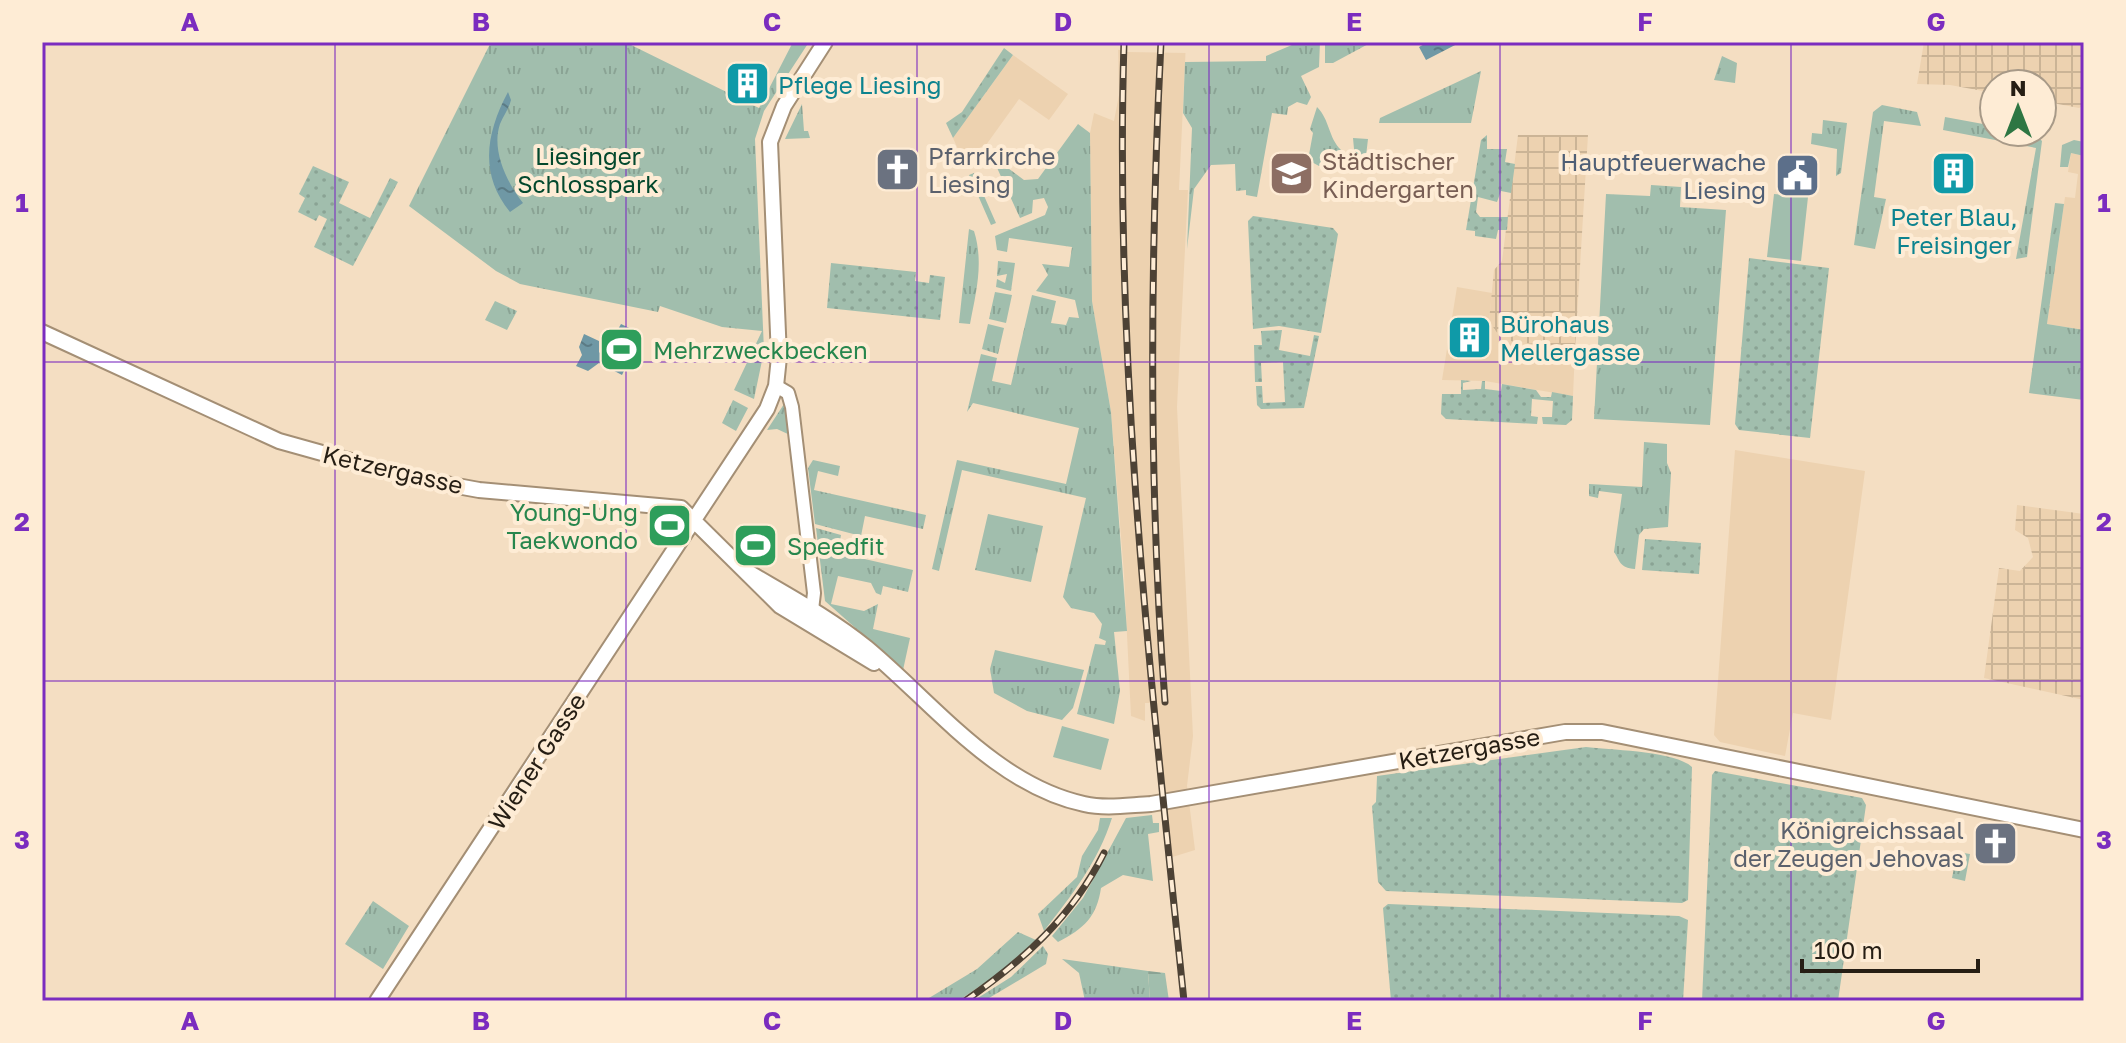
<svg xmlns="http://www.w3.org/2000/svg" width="2126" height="1043" font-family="'Golos Text',sans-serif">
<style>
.built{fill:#edd2b0}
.industrial{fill:url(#industrial-grid)}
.grass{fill:url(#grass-tufts)}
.forest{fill:url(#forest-firs)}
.garden{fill:url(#garden-dots)}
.pitch{fill:#a1bead}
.water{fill:url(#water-ripples)}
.pier{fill:#f4dec2}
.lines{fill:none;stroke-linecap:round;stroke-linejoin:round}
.tertiary-casing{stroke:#a48f75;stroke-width:16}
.secondary-casing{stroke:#a48f75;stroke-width:18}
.tertiary{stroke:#fff;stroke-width:12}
.secondary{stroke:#fff;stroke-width:14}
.rail-casing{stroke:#4d4235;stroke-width:7}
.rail{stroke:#feecd5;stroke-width:4;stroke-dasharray:12;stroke-linecap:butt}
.grid{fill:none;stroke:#7b2cbf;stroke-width:2;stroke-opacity:0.55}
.labels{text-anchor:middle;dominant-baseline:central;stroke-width:8;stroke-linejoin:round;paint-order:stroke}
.culture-label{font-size:24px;fill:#0d838f;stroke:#feecd5;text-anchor:start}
.park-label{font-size:24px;fill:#03482d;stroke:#feecd5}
.worship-label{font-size:24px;fill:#5b616d;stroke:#feecd5;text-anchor:start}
.education-label{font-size:24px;fill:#785e54;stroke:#feecd5;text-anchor:start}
.service-label{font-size:24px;fill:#4e5e75;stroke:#feecd5;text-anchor:end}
.leisure-label{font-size:24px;fill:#27864d;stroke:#feecd5;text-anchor:start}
.street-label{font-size:24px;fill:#261e14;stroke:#feecd5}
.neatline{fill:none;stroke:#7b2cbf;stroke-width:3}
.grid-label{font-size:26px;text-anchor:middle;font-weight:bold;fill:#7b2cbf}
</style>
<defs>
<pattern id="industrial-grid" width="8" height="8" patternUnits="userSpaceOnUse" patternTransform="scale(2)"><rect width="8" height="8" fill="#edd2b0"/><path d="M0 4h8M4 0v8" fill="none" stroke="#cbb496"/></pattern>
<pattern id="grass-tufts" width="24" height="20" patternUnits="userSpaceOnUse" patternTransform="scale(2)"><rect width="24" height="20" fill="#a1bead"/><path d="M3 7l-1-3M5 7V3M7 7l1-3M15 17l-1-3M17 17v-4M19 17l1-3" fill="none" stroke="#8aa394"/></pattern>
<pattern id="forest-firs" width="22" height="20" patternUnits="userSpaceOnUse" patternTransform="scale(2)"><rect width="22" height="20" fill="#a1bead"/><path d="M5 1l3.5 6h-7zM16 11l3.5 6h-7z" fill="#8aa394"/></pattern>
<pattern id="garden-dots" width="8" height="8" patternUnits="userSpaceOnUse" patternTransform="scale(2)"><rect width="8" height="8" fill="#a1bead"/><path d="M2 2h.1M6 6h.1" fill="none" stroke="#8aa394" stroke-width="1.8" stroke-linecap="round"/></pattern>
<pattern id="water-ripples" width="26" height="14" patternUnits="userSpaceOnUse" patternTransform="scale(2)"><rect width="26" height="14" fill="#6f98a5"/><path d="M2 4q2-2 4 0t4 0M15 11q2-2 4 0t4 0" fill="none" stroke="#5b7b85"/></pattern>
</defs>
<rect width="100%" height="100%" fill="#f4dec2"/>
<path class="built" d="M1118,42H1186L1179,190H1188L1177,407L1193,736L1187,786L1195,850L1166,859L1151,703H1145V721L1131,716L1124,574L1111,412L1092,301L1090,133L1094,113L1114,121L1119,95Z
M1013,55L1068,94L1049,120L1019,99L986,145L961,156L953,138Z
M2071,153L2084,156V330L2047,324L2065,197L2075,198L2078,174L2068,172Z
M1457,287L1492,293L1489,321L1502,340L1575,349L1573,396L1485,381L1442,380Z
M1735,450L1865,471L1831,720L1793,713L1785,756L1720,742L1714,735Z"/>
<path class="industrial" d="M1924,42H2084V105L2079,108L2042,101V84H1994V93L1950,85L1917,84Z
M1518,135H1588L1575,349L1502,340L1489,321L1494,270L1502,261Z
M2017,505L2084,514V700L1984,678L1999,568L2020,571L2033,557L2028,538L2015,530Z"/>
<path class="grass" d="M491,42H625L759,108L793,42H809L764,111L755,139L764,351L754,399L734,390L762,331L722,327L660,306L658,312L520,284L496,271L409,206Z
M1299,42H1320L1319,67L1301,76L1311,97L1307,105L1297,102L1288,107L1287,115L1272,113L1257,197L1246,195V190L1236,191L1235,164L1211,165L1194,189L1187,249L1192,128L1183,113L1185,62L1266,61V56Z
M1325,42H1372L1333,63H1325Z
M1722,56L1737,63L1735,83L1714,80Z
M1481,71L1471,123H1379L1380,118Z
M802,104L804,131H808L810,138L785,139Z
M1882,105L1917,112L1921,126L1884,121L1874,197L1886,199L1875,249L1854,245L1873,112Z
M1317,107C1330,120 1328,137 1341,150V164L1319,166L1308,160L1313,133L1310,129Z
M1945,117L1994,126V132L2035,134L2042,141L2027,257L2016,259L2036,148L1943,130Z
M1823,120L1847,123L1841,173L1836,176L1837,149L1811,144L1812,133L1822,134Z
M1078,124L1090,133L1092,301L1111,412L1127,631L1114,632L1120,691L1114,724L1077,714L1095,644L1105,645L1106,641L1099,638L1102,624L1094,613L1071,608L1063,597L1086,498L962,470L939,571L932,569L957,460L1066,484L1079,428L973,403L967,412L981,354L997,358L992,381L1011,385L1032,295L1056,301L1051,323L1066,325L1069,317L1079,318L1075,300L1036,291L1048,275L1042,264L1069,267L1072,247L1009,238L1007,252L997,250L995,236L1045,215L1048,207L1044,198L1033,200L1032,213L1020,218L993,159L1001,156V163L1024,180L1038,179Z
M1353,138L1368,139L1364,173L1356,171Z
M2074,140L2084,142V156L2071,153L2068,167H2060L2062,145Z
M974,173L996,223L991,225L969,175Z
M1651,185L1681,187L1680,207L1726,210L1710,425L1594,419L1606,194L1650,196Z
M2055,203L2064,204L2047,324L2084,330V400L2029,393Z
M969,229L974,231C984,263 976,292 970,324L959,323Z
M998,261L1015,263L1011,291L996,287L997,279L1005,283L1007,274L997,276Z
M995,292L1012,295L1006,323L989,319Z
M495,301L517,311L507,330L485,320Z
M988,324L1004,328L998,354L982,349Z
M733,400L748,408L736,431L722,423Z
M784,404L790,435L777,429L767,430Z
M1644,442L1667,444V463L1671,473L1668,527L1644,529L1639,535L1635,569C1619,568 1620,560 1614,552L1622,494L1599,491L1598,498L1589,496V484L1642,487Z
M813,460L840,466L838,476L818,471L814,490L926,515L923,529L865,516L861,536L815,524L808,468Z
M988,514L1043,526L1031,582L975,570Z
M816,528L841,535L838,553L913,570L908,592L883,586L881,595L876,593L871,583L838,576L831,604L864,611L878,604L873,629L910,638L903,670L825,601Z
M995,650L1084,670L1073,708L1062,720L1027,711L994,693L990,669Z
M1152,815L1153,823H1159V832L1148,834L1153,881L1123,875L1101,888C1097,916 1084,929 1058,942L1052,936L1083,898L1126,818Z
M1100,818H1112C1098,862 1072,895 1044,931L1038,914L1077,877L1082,856L1098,830Z
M1957,852L1970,854L1965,881L1952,878Z
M373,901L409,926L383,969L345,944Z
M1018,932L1036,940L998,974L958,1001H924L977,969Z
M1043,946L1048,954L1046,964L984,1001H973L1011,977Z
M1062,959L1148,971L1150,1001H1085L1079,973Z"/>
<path class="forest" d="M1148,971L1165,973L1169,1001H1150Z"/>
<path class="garden" d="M1004,48L1013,55L953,138L946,123L962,112Z
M1487,135V149H1507L1505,162L1515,164L1511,193L1501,191L1497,202L1478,197L1476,212L1480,217H1508L1507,230H1498L1496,239L1475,236V231L1466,230L1481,140Z
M313,166L349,182L339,203L370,218L390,178L398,182L353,266L314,247L327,219L319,215L316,221L298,212L305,198L299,194Z
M1253,216L1333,228L1338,234L1321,333L1279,326L1253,329L1248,221Z
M1749,258L1829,268L1810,438L1739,430L1735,424Z
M831,263L916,272L915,281L929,283L930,275L945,277L940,320L827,308Z
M1282,330L1279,350L1310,356L1314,335L1319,336L1304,408L1261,409L1257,405L1256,386H1262L1263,403L1285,402L1283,362L1261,363L1262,382H1255L1254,345H1262L1261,331Z
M1461,380L1471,381L1463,383V390L1481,389L1482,381H1485V389L1501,391L1502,384L1536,390L1541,397H1551L1552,392L1573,396L1572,420L1566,425L1543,424L1542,417H1552L1553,401L1532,399L1531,416L1538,417L1537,424L1446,419L1441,414L1442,394H1461Z
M1645,539L1701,543L1699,574L1642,570Z
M1586,747C1611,750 1675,751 1692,767L1688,900L1682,903L1386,891L1378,882L1372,806L1376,802L1377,776Z
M1715,771L1862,798L1866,805L1838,1001H1702L1712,775Z
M1388,904L1679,916L1688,920L1683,1001H1391L1383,908Z"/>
<path class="pitch" d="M1774,194L1808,197L1801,261L1767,257Z
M1062,726L1109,739L1101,770L1053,757Z"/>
<path class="water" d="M1428,42H1458L1459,43L1426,60L1419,47Z
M508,92L511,100C509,109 503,116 500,124C491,150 507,183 523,203L510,212C479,174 486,133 508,92Z
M621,324L642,334L622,375L599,363L588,371L576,366L582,355L579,347L584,334L599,341V352L603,356Z"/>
<path class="pier" d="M1113,42H1186V53L1127,52L1112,48Z"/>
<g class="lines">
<defs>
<path id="tertiary" d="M776,386L788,393L792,407L814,593L811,618"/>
<path id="secondary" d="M42,332L279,441L408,477L479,490L681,508L780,606L874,663
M743,569C785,594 829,617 867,648C933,703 996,785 1084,804C1106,809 1129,805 1151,804L1565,732H1602L2084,830
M377,1001L767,409L776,386L779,357L770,142L784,106L825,42"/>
</defs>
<use href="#tertiary" class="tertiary-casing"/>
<use href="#secondary" class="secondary-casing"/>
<use href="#tertiary" class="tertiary"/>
<use href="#secondary" class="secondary"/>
<defs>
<path id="rail" d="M1124,42C1114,363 1151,682 1184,1001
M1161,42C1150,262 1148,482 1165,702
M965,1001C1023,961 1072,917 1104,853"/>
</defs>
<use href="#rail" class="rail-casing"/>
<use href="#rail" class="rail"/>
</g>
<path class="grid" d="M335,42V1001M626,42V1001M917,42V1001M1209,42V1001M1500,42V1001M1791,42V1001M42,362H2084M42,681H2084"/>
<defs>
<symbol id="building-square" viewBox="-11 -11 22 22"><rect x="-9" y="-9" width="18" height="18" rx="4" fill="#0f9aa8" stroke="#feecd5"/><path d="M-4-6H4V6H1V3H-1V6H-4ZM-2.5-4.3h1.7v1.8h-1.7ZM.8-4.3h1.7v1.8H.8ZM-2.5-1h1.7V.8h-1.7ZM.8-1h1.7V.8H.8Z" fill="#fff"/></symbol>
<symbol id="church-square" viewBox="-11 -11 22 22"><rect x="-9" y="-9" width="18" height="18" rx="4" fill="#6b7280" stroke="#feecd5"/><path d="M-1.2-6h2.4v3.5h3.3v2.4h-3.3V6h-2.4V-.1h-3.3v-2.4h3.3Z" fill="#fff"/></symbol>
<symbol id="school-square" viewBox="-11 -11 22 22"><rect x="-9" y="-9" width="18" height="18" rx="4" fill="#8d6e63" stroke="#feecd5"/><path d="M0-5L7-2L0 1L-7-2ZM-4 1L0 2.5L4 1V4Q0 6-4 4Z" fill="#fff"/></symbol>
<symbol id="civic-square" viewBox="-11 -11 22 22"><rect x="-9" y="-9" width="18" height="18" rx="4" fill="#5c6f8a" stroke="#feecd5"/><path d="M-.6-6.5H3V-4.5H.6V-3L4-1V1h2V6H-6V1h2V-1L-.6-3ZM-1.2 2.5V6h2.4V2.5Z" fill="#fff"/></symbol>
<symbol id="stadium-square" viewBox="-11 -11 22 22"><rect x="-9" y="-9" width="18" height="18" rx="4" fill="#2e9e5b" stroke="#feecd5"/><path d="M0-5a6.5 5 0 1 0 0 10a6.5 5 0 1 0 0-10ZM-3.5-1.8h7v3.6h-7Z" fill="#fff"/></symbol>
</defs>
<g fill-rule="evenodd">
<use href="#building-square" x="722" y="58" width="51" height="51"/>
<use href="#church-square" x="872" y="144" width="51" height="51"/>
<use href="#school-square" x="1266" y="148" width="51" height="51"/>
<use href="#building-square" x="1928" y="148" width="51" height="51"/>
<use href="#civic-square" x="1772" y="150" width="51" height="51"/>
<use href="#building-square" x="1444" y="312" width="51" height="51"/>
<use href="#stadium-square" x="596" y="324" width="51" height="51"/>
<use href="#stadium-square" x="644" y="500" width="51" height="51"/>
<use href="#stadium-square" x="730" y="520" width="51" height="51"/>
<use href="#church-square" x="1970" y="818" width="51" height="51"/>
</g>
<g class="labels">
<g class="culture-label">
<text x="778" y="84">Pflege Liesing</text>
<text x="1954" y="216" text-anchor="middle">Peter Blau,<tspan x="1954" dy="28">Freisinger</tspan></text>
<text x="1500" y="323">Bürohaus<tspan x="1500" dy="28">Mellergasse</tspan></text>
</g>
<g class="park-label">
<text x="588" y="155">Liesinger<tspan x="588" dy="28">Schlosspark</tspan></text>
</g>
<g class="worship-label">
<text x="928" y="155">Pfarrkirche<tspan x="928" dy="28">Liesing</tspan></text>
<text x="1964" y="829" text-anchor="end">Königreichssaal<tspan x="1964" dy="28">der Zeugen Jehovas</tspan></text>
</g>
<g class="education-label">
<text x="1322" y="160">Städtischer<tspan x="1322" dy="28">Kindergarten</tspan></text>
</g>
<g class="service-label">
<text x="1766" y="161">Hauptfeuerwache<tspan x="1766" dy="28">Liesing</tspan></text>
</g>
<g class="leisure-label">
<text x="653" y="349">Mehrzweckbecken</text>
<text x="638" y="511" text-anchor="end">Young-Ung<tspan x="638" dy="28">Taekwondo</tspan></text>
<text x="787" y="545">Speedfit</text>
</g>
<g class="street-label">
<text transform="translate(393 469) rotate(13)">Ketzergasse</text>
<text transform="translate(1469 748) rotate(-10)">Ketzergasse</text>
<text transform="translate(536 761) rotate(-57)">Wiener Gasse</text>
</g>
</g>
<rect width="2126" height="1043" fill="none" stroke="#feecd5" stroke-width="88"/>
<g transform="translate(2018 108)"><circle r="38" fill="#feecd5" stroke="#a89a88" stroke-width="2"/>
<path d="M0-6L14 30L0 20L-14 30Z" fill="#2e7643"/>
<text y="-12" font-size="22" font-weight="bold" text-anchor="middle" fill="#261e14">N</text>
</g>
<path d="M1802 959v12h176v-12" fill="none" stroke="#261e14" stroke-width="4"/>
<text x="1814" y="959" font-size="24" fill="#261e14" stroke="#feecd5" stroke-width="6" paint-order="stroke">100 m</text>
<rect x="44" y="44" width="2038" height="955" class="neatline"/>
<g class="grid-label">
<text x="190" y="31">A</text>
<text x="481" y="31">B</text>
<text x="772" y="31">C</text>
<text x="1063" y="31">D</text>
<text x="1354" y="31">E</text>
<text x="1645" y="31">F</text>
<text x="1936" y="31">G</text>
<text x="22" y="212">1</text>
<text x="2104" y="212">1</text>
<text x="22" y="531">2</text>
<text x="2104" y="531">2</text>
<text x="22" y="849">3</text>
<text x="2104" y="849">3</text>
<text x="190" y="1030">A</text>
<text x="481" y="1030">B</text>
<text x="772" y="1030">C</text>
<text x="1063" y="1030">D</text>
<text x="1354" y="1030">E</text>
<text x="1645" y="1030">F</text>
<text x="1936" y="1030">G</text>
</g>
</svg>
